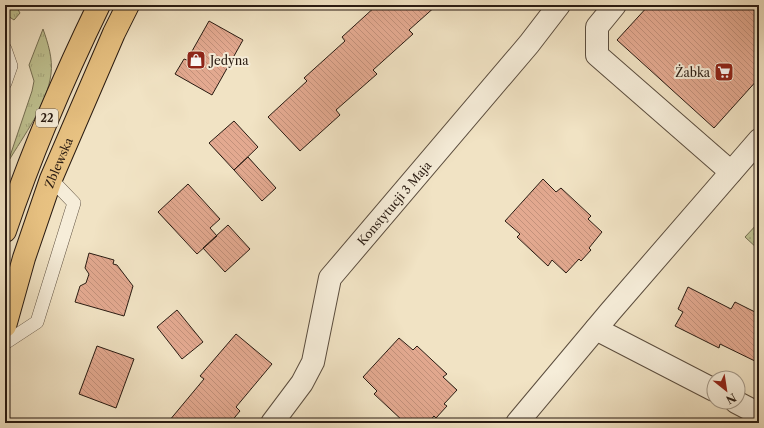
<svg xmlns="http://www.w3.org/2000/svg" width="764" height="428" font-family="'Libre Caslon Text',serif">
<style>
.grass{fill:url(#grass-tufts);stroke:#746e52}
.park{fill:url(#park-dots);stroke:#746e52}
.building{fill:url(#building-back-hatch);stroke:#291b12}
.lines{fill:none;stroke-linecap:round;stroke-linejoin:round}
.lane-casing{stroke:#5b4d3e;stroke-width:14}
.street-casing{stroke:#5b4d3e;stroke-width:24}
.primary-casing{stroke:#291b12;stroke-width:24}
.lane{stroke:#f6edd9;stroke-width:13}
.street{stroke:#f6edd9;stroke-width:22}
.primary{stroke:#e8c282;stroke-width:22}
.labels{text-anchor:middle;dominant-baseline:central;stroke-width:4;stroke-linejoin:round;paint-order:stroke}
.shield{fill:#f6edd9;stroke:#665a4e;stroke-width:1}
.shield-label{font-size:11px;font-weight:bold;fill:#291b12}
.poi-label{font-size:12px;fill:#291b12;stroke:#f6edd9;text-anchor:start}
.street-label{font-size:12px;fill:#291b12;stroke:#f6edd9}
</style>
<defs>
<pattern id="grass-tufts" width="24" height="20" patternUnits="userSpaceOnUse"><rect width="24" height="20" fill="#bfc291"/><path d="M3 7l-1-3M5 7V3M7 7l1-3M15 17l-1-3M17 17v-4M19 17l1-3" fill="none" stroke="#a4a67c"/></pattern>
<pattern id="park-dots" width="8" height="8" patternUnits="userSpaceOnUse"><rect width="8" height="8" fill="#bfc291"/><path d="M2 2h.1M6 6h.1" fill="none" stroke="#a4a67c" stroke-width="1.8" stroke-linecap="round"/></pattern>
<pattern id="building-back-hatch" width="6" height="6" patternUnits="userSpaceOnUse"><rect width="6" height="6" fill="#e3a990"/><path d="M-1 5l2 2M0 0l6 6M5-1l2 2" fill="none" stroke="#c3917b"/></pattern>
</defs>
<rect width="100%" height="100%" fill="#f1e3c4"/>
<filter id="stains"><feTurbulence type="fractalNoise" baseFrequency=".005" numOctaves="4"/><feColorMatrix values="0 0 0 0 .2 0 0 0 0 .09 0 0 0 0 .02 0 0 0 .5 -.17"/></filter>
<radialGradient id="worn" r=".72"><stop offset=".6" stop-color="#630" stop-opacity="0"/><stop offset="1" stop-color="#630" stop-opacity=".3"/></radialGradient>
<path class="grass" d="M5,5C12,5 17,7 20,13L14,20L5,14Z
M43,29C48,43 53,59 51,74C47,105 24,135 8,162L32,91L34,81L29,65Z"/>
<path class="park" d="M759,222V250L745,237Z"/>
<path class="building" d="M377,5H437L409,30L413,34L373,70L377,74L336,110L340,115L300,151L268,117L307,81L304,78L345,41L342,37Z
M649,5H748L759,15V78L714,128L617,40Z
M209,21L243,40L212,95L175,74L184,59L187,60Z
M234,121L258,147L234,170L209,143Z
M248,157L276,188L262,201L234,170Z
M543,179L556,192L561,188L591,216L588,219L602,232L589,248L591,250L581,261L579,259L566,273L552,260L548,266L517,237L520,234L505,221Z
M188,184L220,219L210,228L217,236L197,254L158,212Z
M228,225L250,249L225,272L203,248Z
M89,253L114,260L113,264L117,265L133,286L124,316L75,302L80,286L86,283L89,274L85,268Z
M688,287L731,309L735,302L759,314V363L720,344L719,348L675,326L683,312L678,309Z
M177,310L203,342L182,359L157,327Z
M236,334L272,364L236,407L240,411L230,423H172L169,421L204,379L200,376Z
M399,338L413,350L417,346L447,374L443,377L457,390L444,404L447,406L436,418L434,416L428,423H413L408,418L404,422L374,394L377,391L363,377Z
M97,346L134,359L116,408L79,394Z"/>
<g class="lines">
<defs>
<path id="lane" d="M5,49L11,66L5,83
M5,343L37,322L74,203L51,179"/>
<g id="street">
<path d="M615,5L597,27V55L731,172"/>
<path d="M596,329L714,390"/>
<path d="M736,402L759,414"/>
<path id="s1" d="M272,423L302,383L313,362L330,278L529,44L559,5"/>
<path d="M517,423L610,312L759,140"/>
</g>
<g id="primary">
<path d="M5,231C31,154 63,79 99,5"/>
<path id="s2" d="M5,326L24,258L51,179L114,33L128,5"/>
</g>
</defs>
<use href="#lane" class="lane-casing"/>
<use href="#street" class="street-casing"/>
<use href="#primary" class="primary-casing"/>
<use href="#lane" class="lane"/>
<use href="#street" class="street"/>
<use href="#primary" class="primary"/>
</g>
<defs>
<symbol id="shop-square" viewBox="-11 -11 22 22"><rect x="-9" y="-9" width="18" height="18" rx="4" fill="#8f2418" stroke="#f6edd9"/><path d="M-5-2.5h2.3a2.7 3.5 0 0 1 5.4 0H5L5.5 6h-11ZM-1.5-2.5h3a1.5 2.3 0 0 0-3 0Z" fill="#fff"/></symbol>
<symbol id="supermarket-square" viewBox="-11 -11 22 22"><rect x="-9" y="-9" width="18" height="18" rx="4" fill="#8f2418" stroke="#f6edd9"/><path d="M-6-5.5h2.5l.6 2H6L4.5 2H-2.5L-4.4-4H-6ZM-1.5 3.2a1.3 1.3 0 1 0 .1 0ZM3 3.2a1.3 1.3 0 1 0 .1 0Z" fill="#fff"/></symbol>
</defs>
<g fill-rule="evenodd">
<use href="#shop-square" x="185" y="49" width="22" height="22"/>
<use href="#supermarket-square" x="713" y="61" width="22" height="22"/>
</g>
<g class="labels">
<rect class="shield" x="36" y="109" width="22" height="18" rx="3"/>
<g class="shield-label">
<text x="47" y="118">22</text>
</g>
<g class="poi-label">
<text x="210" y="60">Jedyna</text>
<text x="710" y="72" text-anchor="end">Żabka</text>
</g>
<g class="street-label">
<text stroke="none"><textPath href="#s2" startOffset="172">Zblewska</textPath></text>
<text stroke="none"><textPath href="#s1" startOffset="258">Konstytucji 3 Maja</textPath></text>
</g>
</g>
<rect width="764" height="428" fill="none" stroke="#f1e3c4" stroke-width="20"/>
<rect x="6" y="6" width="752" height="416" fill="none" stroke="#291b12" stroke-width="2"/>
<rect x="10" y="10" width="744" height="408" fill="none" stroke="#291b12"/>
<g transform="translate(726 390) rotate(150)"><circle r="19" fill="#f6edd9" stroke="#a49989"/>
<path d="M0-3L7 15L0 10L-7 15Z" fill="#8f2418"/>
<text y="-6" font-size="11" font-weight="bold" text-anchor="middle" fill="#291b12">N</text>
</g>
<rect width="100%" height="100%" filter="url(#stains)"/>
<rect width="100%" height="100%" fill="url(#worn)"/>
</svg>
